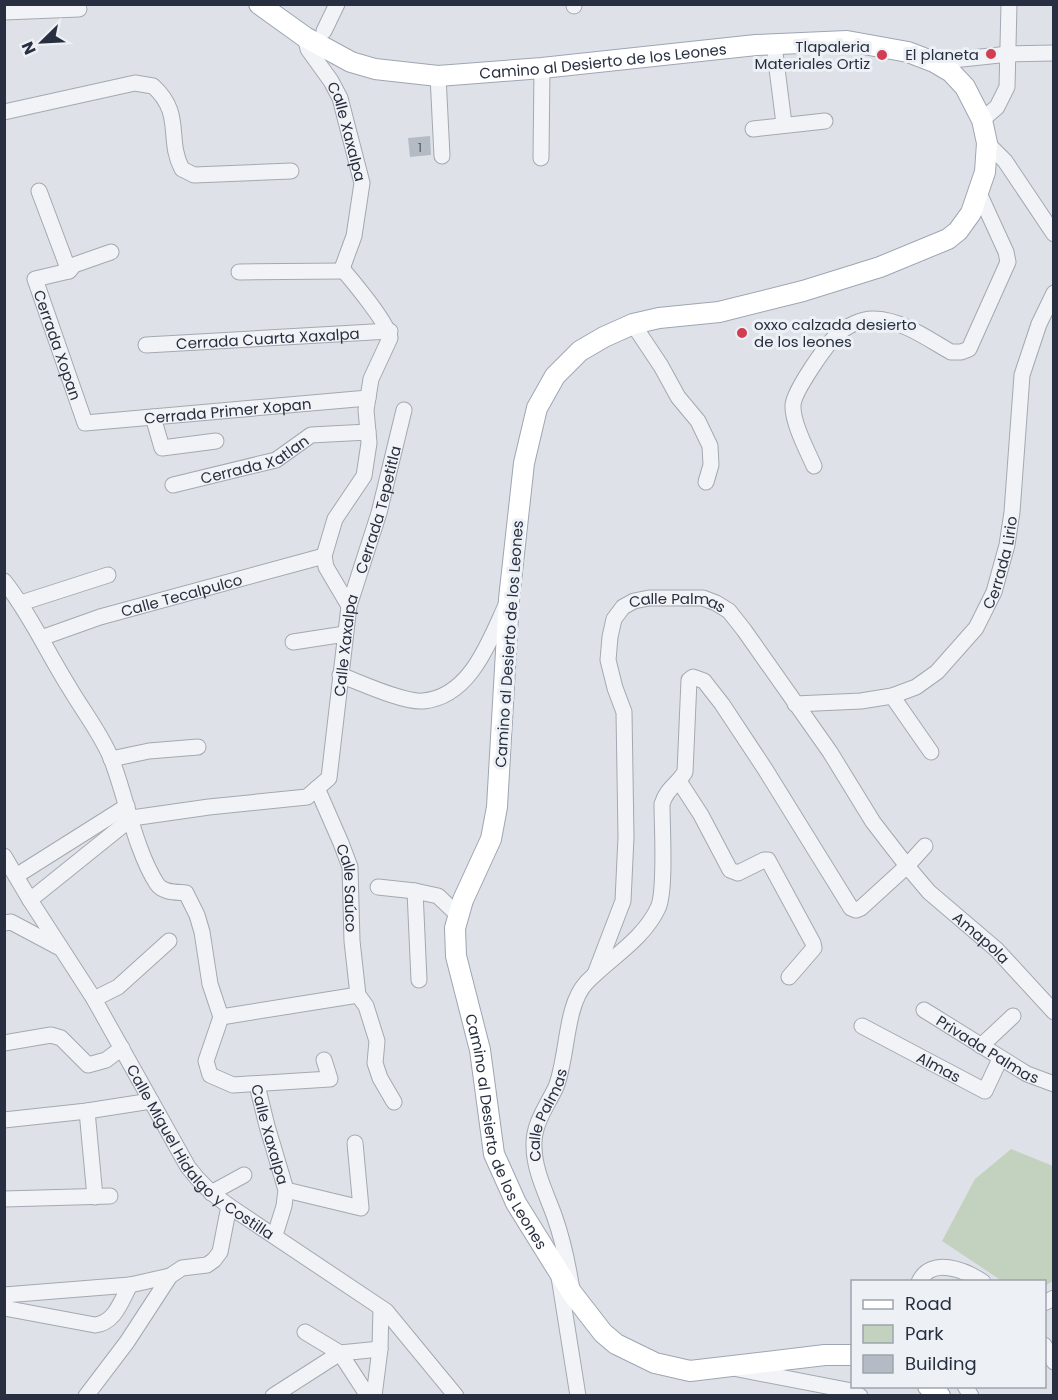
<svg xmlns="http://www.w3.org/2000/svg" width="1058" height="1400" font-family="Poppins,sans-serif">
<style>
.green{fill:#c3d2bf}
.building{fill:#b5bbc5}
.lines{fill:none;stroke-linecap:round;stroke-linejoin:round}
.minor-casing{stroke:#a3a9b2;stroke-width:17}
.major-casing{stroke:#9da6b4;stroke-width:22}
.minor{stroke:#f1f3f6;stroke-width:15}
.major{stroke:#fff;stroke-width:20}
.poi-dot{fill:#d33d51;stroke:#edf1f6;stroke-width:2}
.labels{text-anchor:middle;dominant-baseline:central;stroke-width:6;stroke-linejoin:round;paint-order:stroke}
.number-label{font-size:12px;fill:#4a5261}
.poi-label{font-size:15px;fill:#272f40;stroke:#edf1f6;text-anchor:end}
.street-label{font-size:15px;fill:#272f40;stroke:#edf1f6}
</style>
<rect width="100%" height="100%" fill="#dee2e8"/>
<path class="green" d="M1011,1149L1053,1166V1281L1045,1286L1044,1282L1002,1281L942,1241L975,1179Z"/>
<path class="building" d="M430,136L431,155L410,157L408,138Z"/>
<g class="lines">
<defs>
<g id="minor">
<path d="M574,4V6"/>
<path d="M4,12L79,9"/>
<path d="M324,31L337,4"/>
<path id="s1" d="M305,37L308,49L331,81L340,98L362,183L354,236L343,266L344,271C355,284 389,325 390,338L371,379L366,410L369,443L364,476L335,519L324,556L326,567L349,606"/>
<path d="M774,45L784,124"/>
<path d="M934,62L1009,54L1054,53"/>
<path d="M438,76L442,156"/>
<path d="M4,112L135,83L153,86C184,114 166,139 182,169L194,175L291,171"/>
<path d="M982,120L997,107L1007,87L1009,4"/>
<path d="M753,129L825,121"/>
<path d="M987,143L1005,161L1054,234"/>
<path d="M541,158L542,68"/>
<path id="s2" d="M39,191L69,271L35,279L85,423L368,398"/>
<path d="M69,271L74,265L111,252"/>
<path d="M239,272L344,271"/>
<path d="M633,324L661,366L678,397L698,421L710,446L711,465L706,482"/>
<path id="s3" d="M146,345L390,331"/>
<path d="M153,417L162,448L216,441"/>
<path d="M814,466C807,450 792,422 793,405C794,391 826,345 837,335C846,326 863,318 875,319C902,320 928,339 951,352H961L969,349L1008,262L1006,252L979,193"/>
<path id="s4" d="M173,485L276,460L311,435L368,432"/>
<path d="M4,581C30,614 47,652 69,687C83,711 100,732 111,758C126,796 135,850 157,884C163,893 176,892 186,893L197,915L202,932L210,984L221,1017L206,1061L210,1075L233,1085L330,1079L324,1060"/>
<path d="M21,603L108,575"/>
<path id="s5" d="M41,638L100,617L324,556"/>
<path d="M293,642L345,634"/>
<path d="M340,675C359,682 404,703 423,701C470,697 489,642 506,605"/>
<path d="M892,696L931,752"/>
<path id="s6" d="M795,704L861,701L892,696L916,687L937,672L976,628L994,592L1007,545L1012,512L1022,375L1039,324L1054,293"/>
<path d="M111,759L149,751L198,747"/>
<path d="M679,781L701,815L730,870L738,873L764,860H768L813,943L814,948L789,977"/>
<path id="s7" d="M317,788L341,843L350,867L352,941L358,995L366,1006L377,1041L375,1063L380,1078L394,1102"/>
<path id="s8" d="M4,856L30,900L94,999L188,1167C200,1183 213,1195 229,1206L386,1311L456,1396"/>
<path d="M16,876L127,806"/>
<path d="M378,887L415,891L438,896L459,916"/>
<path d="M415,891L419,980"/>
<path id="s9" d="M30,900L132,818L209,807L307,797L329,778L349,606L379,513L404,410"/>
<path d="M4,923L11,922L58,947"/>
<path id="s10" d="M595,974L623,901L626,837L624,712L615,688L608,660L610,637L614,619L623,607L634,601L649,598H703L716,603L729,611L744,630L830,752L873,822L907,866L929,892L997,950L1054,1012"/>
<path d="M94,999L118,987L169,941"/>
<path id="s11" d="M924,1010L1027,1074L1054,1084"/>
<path d="M221,1017L358,995"/>
<path id="s12" d="M862,1026L985,1091L1000,1059"/>
<path d="M4,1043L51,1035L61,1038L88,1065L106,1060L122,1048"/>
<path d="M981,1046L1013,1016"/>
<path id="s13" d="M257,1085L267,1126L286,1190L284,1206L275,1235"/>
<path d="M87,1111L95,1197"/>
<path d="M4,1120L87,1111L151,1101"/>
<path d="M286,1190L361,1208L355,1143"/>
<path d="M211,1193L244,1175"/>
<path d="M4,1199L110,1196"/>
<path d="M559,1277L578,1396"/>
<path d="M919,1282C931,1256 965,1270 983,1282"/>
<path id="s14" d="M572,1290C568,1264 563,1240 554,1215C546,1193 534,1170 534,1146C533,1124 547,1106 556,1087C568,1056 565,1006 586,983C610,958 643,940 658,908C666,892 662,826 662,804C667,788 677,785 685,772L689,680L693,677L704,681L722,704L765,769L851,908L856,910L861,908L907,866L925,846"/>
<path d="M4,1295L130,1285L170,1276"/>
<path d="M1044,1303L1054,1298"/>
<path d="M4,1308L95,1325C115,1323 121,1301 130,1285"/>
<path d="M305,1332L340,1353L368,1396"/>
<path d="M1044,1345L1054,1362"/>
<path d="M738,1369L852,1391L860,1396"/>
<path d="M965,1386L971,1396"/>
<path d="M86,1396L127,1342L170,1276L182,1268L207,1265L214,1260L220,1252L229,1206"/>
<path d="M273,1396L340,1353L380,1349"/>
<path d="M374,1396L380,1349L381,1308"/>
</g>
<g id="major">
<path id="s15" d="M259,4L305,37L351,62L375,69L438,76L542,68L756,45L847,41L908,52L934,62L951,72L965,87L982,120L987,143L985,172L971,213L958,231L948,239L880,267L803,291L719,312L659,318L633,324L604,337L580,351L555,376L537,408L524,463L509,599L497,807L491,839L463,900L455,928L456,956L480,1050L494,1154L516,1203L572,1293L603,1333L616,1344L655,1363L690,1371L825,1355H852"/>
<path d="M928,1386L940,1396"/>
</g>
</defs>
<use href="#minor" class="minor-casing"/>
<use href="#major" class="major-casing"/>
<use href="#minor" class="minor"/>
<use href="#major" class="major"/>
</g>
<g class="poi-dot">
<circle cx="991" cy="54" r="6"/>
<circle cx="882" cy="55" r="6"/>
<circle cx="742" cy="333" r="6"/>
</g>
<g class="labels">
<g class="number-label">
<text x="420" y="147">1</text>
</g>
<g class="poi-label">
<text x="870" y="46">Tlapaleria<tspan x="870" dy="17">Materiales Ortiz</tspan></text>
<text x="979" y="54">El planeta</text>
<text x="754" y="324" text-anchor="start">oxxo calzada desierto<tspan x="754" dy="17">de los leones</tspan></text>
</g>
<g class="street-label">
<text stroke="none"><textPath href="#s15" startOffset="363">Camino al Desierto de los Leones</textPath></text>
<text stroke="none"><textPath href="#s1" startOffset="105">Calle Xaxalpa</textPath></text>
<text stroke="none"><textPath href="#s3" startOffset="122">Cerrada Cuarta Xaxalpa</textPath></text>
<text stroke="none"><textPath href="#s2" startOffset="190">Cerrada Xopan</textPath></text>
<text stroke="none"><textPath href="#s2" startOffset="416">Cerrada Primer Xopan</textPath></text>
<text stroke="none"><textPath href="#s4" startOffset="86">Cerrada Xatlan</textPath></text>
<text stroke="none"><textPath href="#s9" startOffset="610">Cerrada Tepetitla</textPath></text>
<text stroke="none"><textPath href="#s6" startOffset="278">Cerrada Lirio</textPath></text>
<text stroke="none"><textPath href="#s5" startOffset="147">Calle Tecalpulco</textPath></text>
<text stroke="none"><textPath href="#s10" startOffset="435">Calle Palmas</textPath></text>
<text transform="translate(509 644) rotate(-86)">Camino al Desierto de los Leones</text>
<text stroke="none"><textPath href="#s9" startOffset="470">Calle Xaxalpa</textPath></text>
<text stroke="none"><textPath href="#s7" startOffset="106">Calle Saúco</textPath></text>
<text stroke="none"><textPath href="#s10" startOffset="904">Amapola</textPath></text>
<text stroke="none"><textPath href="#s11" startOffset="75">Privada Palmas</textPath></text>
<text stroke="none"><textPath href="#s12" startOffset="87">Almas</textPath></text>
<text stroke="none"><textPath href="#s14" startOffset="183">Calle Palmas</textPath></text>
<text stroke="none"><textPath href="#s15" startOffset="2108">Camino al Desierto de los Leones</textPath></text>
<text stroke="none"><textPath href="#s13" startOffset="51">Calle Xaxalpa</textPath></text>
<text stroke="none"><textPath href="#s8" startOffset="358">Calle Miguel Hidalgo y Costilla</textPath></text>
</g>
</g>
<rect width="1058" height="1400" fill="none" stroke="#272f40" stroke-width="12"/>
<rect x="851" y="1280" width="195" height="108" fill="#edf1f6" stroke="#9ea3ad" stroke-width="1.5"/>
<rect x="863" y="1300" width="30" height="9" fill="#ffffff" stroke="#9ea3ad" stroke-width="1.5"/>
<text x="905" y="1310" font-size="18" fill="#272f40">Road</text>
<rect x="863" y="1325" width="30" height="18" fill="#c3d2bf" stroke="#9ea3ad" stroke-width="1.5"/>
<text x="905" y="1340" font-size="18" fill="#272f40">Park</text>
<rect x="863" y="1355" width="30" height="18" fill="#b5bbc5" stroke="#9ea3ad" stroke-width="1.5"/>
<text x="905" y="1370" font-size="18" fill="#272f40">Building</text>
<g transform="translate(42 42) rotate(246)" stroke="#edf1f6" stroke-width="4.5" paint-order="stroke">
<path d="M0-4.5L10 22L0 15L-10 22Z" fill="#272f40"/>
<text y="-9" font-size="16" font-weight="bold" text-anchor="middle" fill="#272f40">N</text>
</g>
</svg>
